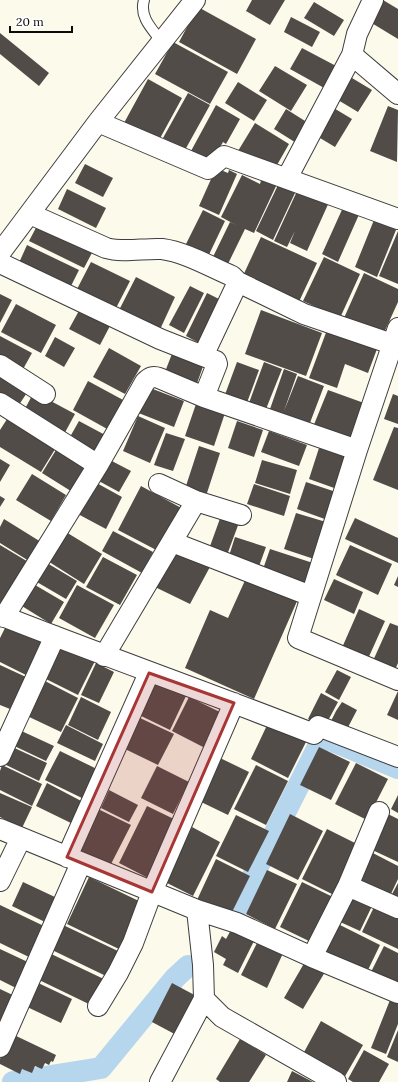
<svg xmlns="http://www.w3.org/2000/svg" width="398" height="1082" font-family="Lora,serif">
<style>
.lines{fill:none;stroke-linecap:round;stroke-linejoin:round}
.canal{stroke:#b6d6ed;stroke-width:22}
.building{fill:#524c48}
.service-casing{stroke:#3e3e3e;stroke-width:12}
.minor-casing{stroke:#3e3e3e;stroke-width:22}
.service{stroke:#fff;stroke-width:10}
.minor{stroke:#fff;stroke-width:20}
.marked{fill:#a83635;fill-opacity:0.2;stroke:#a83635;stroke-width:3;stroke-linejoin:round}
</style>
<rect width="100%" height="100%" fill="#fcfaeb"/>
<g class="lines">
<path class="canal" d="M238,906L323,737L398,768
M13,1082L101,1068L175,978L188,966"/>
</g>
<path class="building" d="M252,0H285L270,25L246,11Z
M383,0L398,9V39L370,22Z
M314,2L344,20L334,36L304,18Z
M198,7L256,39L237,74L179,42Z
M291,17L320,32L312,47L284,32Z
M0,33L49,73L39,86L0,54Z
M173,42L228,72L210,104L155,74Z
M302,48L338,67L326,89L290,69Z
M275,66L307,85L291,111L259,91Z
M347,75L372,90L358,112L333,97Z
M148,79L182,98L158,142L124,123Z
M238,82L267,100L254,121L225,103Z
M188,93L210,105L185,150L163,138Z
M216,105L240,119L226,144L223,142L212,162L191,151Z
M388,106L398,110L397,162L370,151Z
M332,107L352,119L335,147L315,135Z
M286,109L313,126L301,146L274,129Z
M255,123L289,144L273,172L238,151Z
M85,164L113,178L103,197L75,183Z
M216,168L228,173L229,170L237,174L219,215L199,206Z
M242,175L260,184L262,177L277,184L254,233L245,229L225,270L210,263L230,222L236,225L221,217Z
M278,185L295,193L273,240L256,231Z
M67,189L106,208L96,228L58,209Z
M298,189L330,200L307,251L290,243L295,231L287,247L274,241Z
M345,203L361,210L338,262L322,254Z
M203,210L225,221L205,263L182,252Z
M376,215L398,225L377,277L355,267Z
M39,222L94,249L84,268L29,241Z
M398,231V284L379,276Z
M261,237L317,263L297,306L241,280Z
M27,245L79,270L69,290L18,265Z
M324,257L360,274L340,318L303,301Z
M91,262L130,281L114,312L75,293Z
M364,273L398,289V302L383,335L344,318Z
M136,277L175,297L157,336L116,316Z
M190,286L204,293L184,333L169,325Z
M207,293L221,300L199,343L186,336Z
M0,294L12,300L0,323Z
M16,304L56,325L41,353L1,332Z
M81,307L111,324L100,345L69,329Z
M261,310L322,333L306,376L245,354Z
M327,330L377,349L368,373L345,364L337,388L309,378Z
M0,336L32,353L22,371L0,359Z
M55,337L75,348L64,367L45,356Z
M175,346L206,358L195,389L163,377Z
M109,348L141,366L125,394L93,377Z
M237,362L259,370L245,408L223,400Z
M264,362L282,369L266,409L249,403Z
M0,369L30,388L15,411L0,401Z
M284,369L297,374L284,411L298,376L324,386L308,428L282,418L284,414L270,409Z
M88,381L125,401L109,430L73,410Z
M145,386L184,401L174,427L136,412Z
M328,390L364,403L350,441L313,427Z
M34,392L75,414L62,438L21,416Z
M393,394L398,396V424L384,419Z
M196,404L225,413L214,446L185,436Z
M9,416L57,446L41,472L0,447V430Z
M138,416L165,428L150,463L123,451Z
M79,421L107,436L95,459L66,444Z
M237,421L263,430L254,457L228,448Z
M394,427L398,428V490L373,480Z
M269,431L307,445L299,466L261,452Z
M166,433L185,439L173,471L154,465Z
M59,445L92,465L74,493L42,473Z
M199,446L220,453L206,496L185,489Z
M319,448L348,458L337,489L309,479Z
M0,459L10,465L0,482Z
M108,459L131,471L119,492L97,480Z
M262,460L297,470L290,494L255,483Z
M32,474L66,495L51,521L16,500Z
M93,481L122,497L106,529L76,513Z
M306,482L342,494L333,522L297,509Z
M254,484L290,496L284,516L247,504Z
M141,486L185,510L162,553L118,530Z
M0,496L5,499L0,507Z
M222,513L240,520L227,555L209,549Z
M296,513L326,522L314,559L284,549Z
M355,518L398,538V563L345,539Z
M4,519L41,542L29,561L0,543V527Z
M61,529L102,554L84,584L43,558Z
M113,531L153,552L142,573L102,551Z
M235,537L266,547L258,569L228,559Z
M0,545L30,563L4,606L0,604Z
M350,545L392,564L378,595L336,575Z
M175,547L211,565L190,604L155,587Z
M270,549L313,563L305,586L262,572Z
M103,557L137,575L120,605L86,587Z
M42,560L77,581L66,599L30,578Z
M247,576L298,599L254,699L185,668L210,610L228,618Z
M398,576V587L394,585Z
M334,579L363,592L354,614L324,600Z
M30,582L64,602L51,624L17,603Z
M77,585L114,605L95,638L59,618Z
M359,609L385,621L367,661L341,650Z
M390,623L398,626V663L394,672L372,663Z
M7,624L43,641L26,675L0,662V638Z
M58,643L95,661L78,695L42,677Z
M96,663L114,672L99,703L81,695Z
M0,665L26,677L10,709L0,705Z
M337,670L351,677L339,700L325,692Z
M152,679L186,696L170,730L135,713Z
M43,680L78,698L61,732L25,715Z
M398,691V720L387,715Z
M321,693L338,702L324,728L308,719Z
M81,697L111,712L98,740L68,725Z
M189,697L222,713L205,748L172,731Z
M342,702L357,710L345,733L329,725L336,711Z
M140,718L174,734L158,765L125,749Z
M269,721L307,740L288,778L251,759Z
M66,725L103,744L95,761L57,743Z
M15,728L54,746L46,761L8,743Z
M8,745L47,763L39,781L0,762Z
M319,747L350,762L331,800L300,785Z
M60,751L101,771L86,800L45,780Z
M218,757L249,772L228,815L197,800Z
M356,763L388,779L367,820L335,804Z
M2,765L42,784L32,806L0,790V771Z
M256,765L288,781L266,825L234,809Z
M157,766L189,782L173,814L141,798Z
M47,783L85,803L75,825L36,806Z
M109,790L138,805L129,822L101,808Z
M0,793L32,807L22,828L0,817Z
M398,795V813L391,809Z
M147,806L178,821L150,879L119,863Z
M98,809L131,825L110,866L77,850Z
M386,813L398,819V862L368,848Z
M290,814L323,831L298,880L266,864Z
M236,815L269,831L248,872L216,856Z
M192,827L220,842L193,896L165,882Z
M327,829L359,845L334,895L302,879Z
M367,850L398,866V879L389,898L352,881Z
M216,859L250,876L230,916L197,900Z
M267,870L297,884L275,929L246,914Z
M89,877L143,903L121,950L67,924Z
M23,882L57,898L45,922L12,906Z
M302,882L335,898L313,943L280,927Z
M398,883V899L391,896Z
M351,895L372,906L360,931L338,921Z
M0,905L46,927L31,958L0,943Z
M374,907L398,919V949L362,932Z
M61,924L120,952L108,977L50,949Z
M338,924L380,945L367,972L325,951Z
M232,928L255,939L238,973L223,965L226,959L214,952L222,936L226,939Z
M260,937L285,949L267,988L241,975Z
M384,946L398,953V985L371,972Z
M0,949L32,964L20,990L0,980Z
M47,952L108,981L95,1007L35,978Z
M306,960L325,972L303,1009L284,998Z
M34,981L72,999L61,1023L23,1005Z
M172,983L202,999L182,1038L152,1022Z
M0,989L19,998L0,1039Z
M390,1000L398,1003V1024L386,1054L371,1048Z
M321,1021L363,1045L344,1078L303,1054Z
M398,1030V1062L387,1057Z
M12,1034L56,1055L53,1062L51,1061L49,1065L45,1063L42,1069L35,1066L32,1073L22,1069L20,1074L0,1064V1059Z
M240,1039L266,1055L249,1082H220L216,1079Z
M364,1050L389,1064L379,1082H353L348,1079Z
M292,1071L313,1082H287Z"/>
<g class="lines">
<defs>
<path id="service" d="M144,0C139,17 152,29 162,42"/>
<path id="minor" d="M352,55L357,34L373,0
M98,122L208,169L224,156L398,219
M287,178L352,55L398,94
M30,214L106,248C123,253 144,248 162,249C185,252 211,267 232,276L238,282L304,314L392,344
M0,253L98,122L195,0
M0,263L160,339L203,356
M398,328L357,450L298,638L398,680
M0,365L45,394
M204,397L217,364L216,361L203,356L238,282
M0,403L98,465
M159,484L196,501L241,515
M172,542L311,596
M0,615C104,656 210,693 314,734L318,726L398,757
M4,617L98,465L145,382C150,377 153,376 159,378L204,397L357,450
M104,656L196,501
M0,756L55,636
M0,829L197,910L237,923L312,957L398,993
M67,857L149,673
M0,881L21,838
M348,886L398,908
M197,910L203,965L204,999L222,1017L336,1082
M312,957L348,886L379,812
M98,1006L118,973L133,943L152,892L234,703
M0,1047L81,863
M160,1082L204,999"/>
</defs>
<use href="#service" class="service-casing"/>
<use href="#minor" class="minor-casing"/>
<use href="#service" class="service"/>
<use href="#minor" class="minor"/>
</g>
<path class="marked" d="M149,673L234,703L152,892L67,857Z"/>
<path d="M10 26v6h62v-6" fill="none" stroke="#0b0b0b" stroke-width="2"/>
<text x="16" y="26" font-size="12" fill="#0b0b0b" stroke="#ffffff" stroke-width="3" paint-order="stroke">20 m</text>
</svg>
